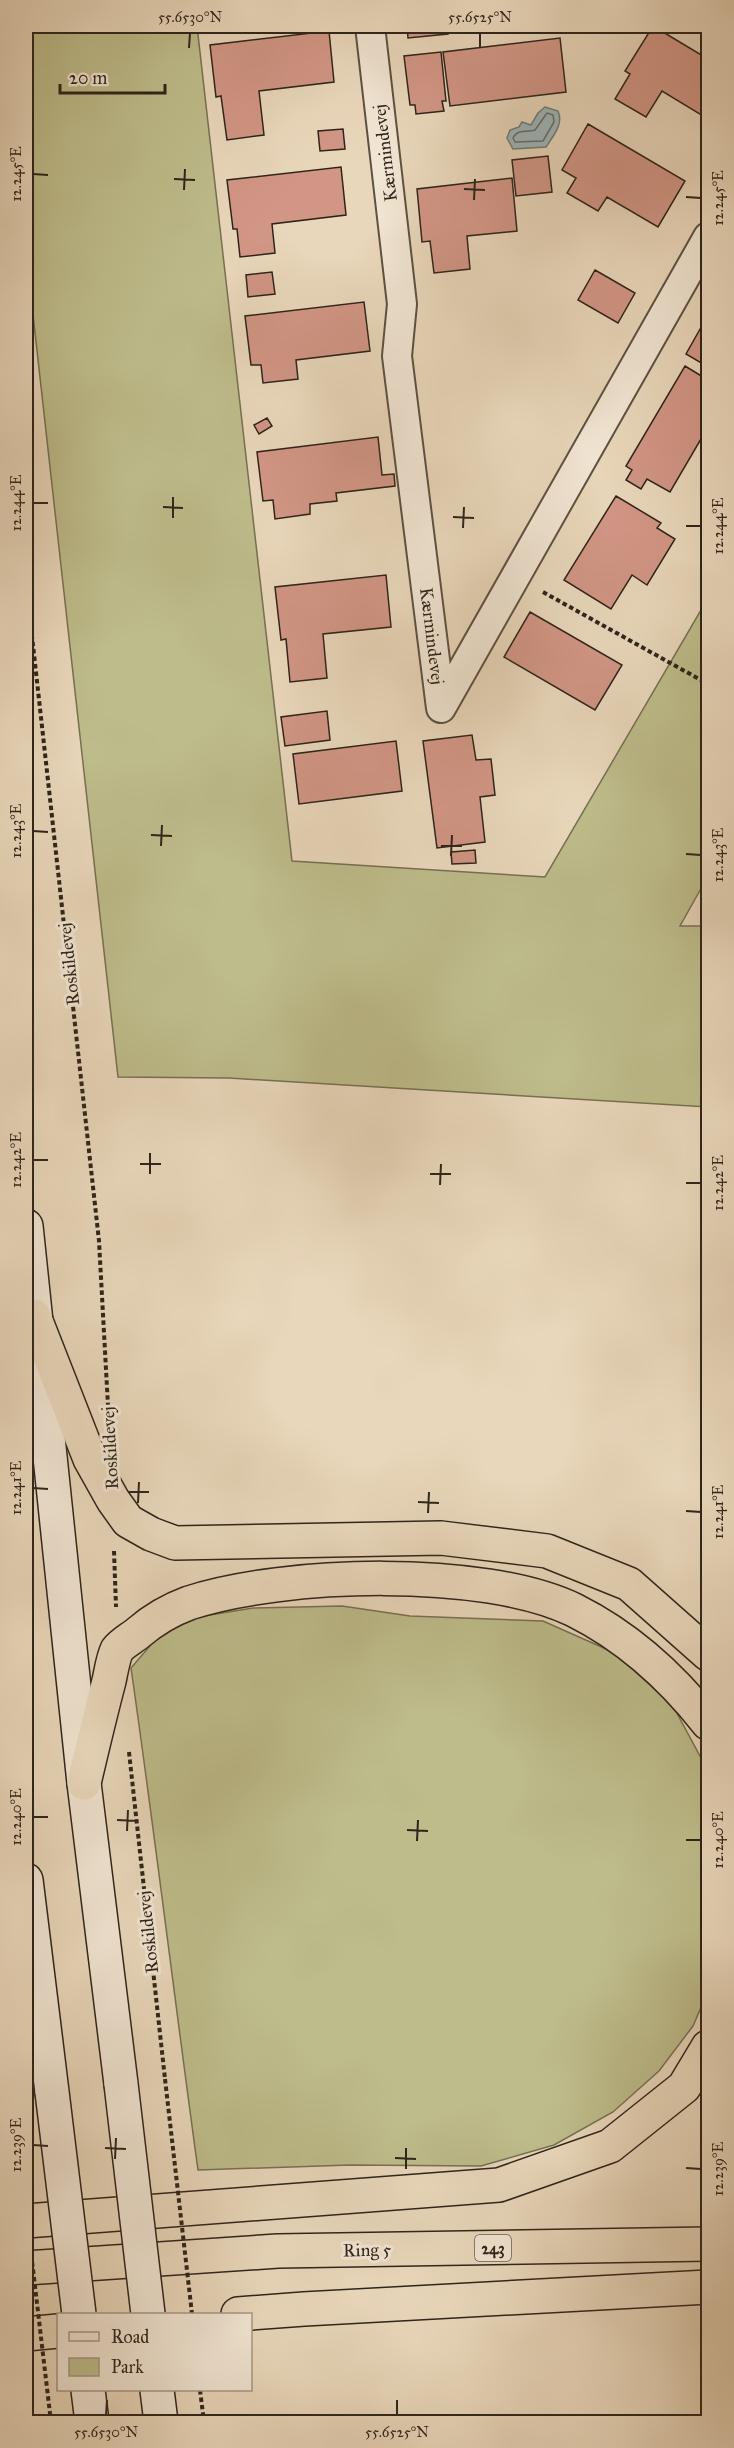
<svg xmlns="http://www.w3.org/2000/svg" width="734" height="2448" font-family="'IM FELL Great Primer',serif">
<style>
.green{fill:#bebc8b;stroke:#767052;stroke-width:1.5}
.water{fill:#9eb6bc;stroke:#717c7b;stroke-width:1.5}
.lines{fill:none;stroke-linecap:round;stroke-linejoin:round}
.shore{stroke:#666d6b;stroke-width:1.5}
.building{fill:#d29686;stroke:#2e241a;stroke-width:1.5}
.minor-casing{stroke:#5d5142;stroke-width:32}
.secondary-casing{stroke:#2e241a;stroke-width:36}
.trunk-casing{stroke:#2e241a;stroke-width:36}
.path{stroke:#2e241a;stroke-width:4;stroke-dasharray:4.5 3;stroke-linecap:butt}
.minor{stroke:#f1e5d3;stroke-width:28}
.secondary{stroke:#f1e5d3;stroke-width:33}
.trunk{stroke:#e9d7bb;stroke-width:33}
.secondary-bridge-casing{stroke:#2e241a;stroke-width:36;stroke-linecap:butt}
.path-bridge{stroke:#2e241a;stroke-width:4;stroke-dasharray:4.5 3;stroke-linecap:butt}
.secondary-bridge{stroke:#f1e5d3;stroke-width:33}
.ticks{fill:none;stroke:#2e241a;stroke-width:2}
.labels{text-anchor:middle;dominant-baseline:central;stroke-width:6;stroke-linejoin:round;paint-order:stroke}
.shield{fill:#f1e5d3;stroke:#685e52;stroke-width:1.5}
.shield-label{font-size:16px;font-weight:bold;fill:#2e241a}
.street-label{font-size:18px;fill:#2e241a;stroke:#f1e5d3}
.neatline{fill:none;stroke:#2e241a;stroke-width:2}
.ticks-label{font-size:15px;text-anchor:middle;fill:#2e241a}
</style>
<rect width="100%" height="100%" fill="#e9d7bb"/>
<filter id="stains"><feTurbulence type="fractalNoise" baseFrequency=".00333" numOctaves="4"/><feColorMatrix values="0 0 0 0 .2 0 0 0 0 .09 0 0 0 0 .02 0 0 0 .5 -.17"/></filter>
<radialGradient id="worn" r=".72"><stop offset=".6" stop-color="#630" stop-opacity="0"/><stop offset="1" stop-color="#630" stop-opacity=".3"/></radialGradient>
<path class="green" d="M26,26H197L292,861L545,877L708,598V876L680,926H708V1107L229,1078L118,1077L26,252Z
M342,1606L410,1616L543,1621L615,1653L673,1706L708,1771V1991L693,2026L659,2071L613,2112L554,2145L481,2166L350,2165L198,2170C175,2003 155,1835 131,1668L155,1640L191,1618L253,1608Z"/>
<path class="water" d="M545,107L558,111C564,124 553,136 546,147L513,149L507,138L510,130L519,127L522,122L531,125L538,113Z"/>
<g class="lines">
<path class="shore" d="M547,113L553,115L554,122L543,141L515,142L513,138C518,128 527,133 535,130Z"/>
</g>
<path class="building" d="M407,26H447L448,34L408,38Z
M653,26L708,59V119L662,91L646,117L615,99L630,74L625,71Z
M329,31L334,82L259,91L264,135L227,140L221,96L216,97L210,45Z
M560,38L566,92L450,106L443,52Z
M441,52L446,101H442L444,111L416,114L415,105H410L404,56Z
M588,124L685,181L658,227L607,197L598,211L567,193L576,178L562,170Z
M343,129L345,149L320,151L318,131Z
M548,156L552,192L516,196L512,160Z
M341,167L346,215L272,224L275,253L240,257L237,229H233L227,180Z
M512,178L517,231L467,236L470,269L434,273L430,241L422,242L417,189Z
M595,270L635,293L618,323L578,300Z
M272,272L275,294L248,297L246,275Z
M364,302L370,351L296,360L298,379L263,383L261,365H251L245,316Z
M708,315V367L686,354Z
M685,366L708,380V427L670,492L647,479L641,489L626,480L632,470L626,466Z
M267,418L272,426L259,434L254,425Z
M378,437L382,475L394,474L395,486L336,493L337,501L310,504V514L275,519L273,500L263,501L257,452Z
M616,496L661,523L657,528L675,539L647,585L632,575L611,609L564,580Z
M386,575L391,627L323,634L327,678L290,682L286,639L281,640L275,587Z
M530,612L622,665L595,710L504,657Z
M327,711L330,740L285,746L281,717Z
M472,735L476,760L491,759L495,795L480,797L485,842L437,848L423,741Z
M396,741L402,791L299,804L293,754Z
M475,850L476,863L452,864L451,852Z"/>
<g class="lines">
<defs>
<path id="minor" d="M370,26L402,304L397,356L441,708L708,237"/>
<path id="secondary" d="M26,1226L84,1783L121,2084
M26,1880L52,2092
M88,2390L92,2422
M157,2390L161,2422"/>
<path id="trunk" d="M34,1316L90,1459L113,1500L128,1521L151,1534L175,1543L441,1538L547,1551L629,1584L708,1654
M84,1783C92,1749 100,1715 109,1681C111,1672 113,1658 117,1650C121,1644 132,1638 138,1633C153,1620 170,1610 189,1603C284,1572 483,1566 574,1610C628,1637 671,1676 708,1723
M26,2221L499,2185L610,2146L684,2087L708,2047
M26,2268L278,2251L708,2244
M238,2314L304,2309L708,2287
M26,2334L58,2331"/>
</defs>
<use href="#minor" class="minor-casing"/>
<use href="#secondary" class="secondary-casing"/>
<use href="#trunk" class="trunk-casing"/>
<path class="path" d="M26,582L99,1241L108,1406
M543,592L708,684
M114,1551L116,1607
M129,1752L165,2079
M200,2390L204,2422"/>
<use href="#minor" class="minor"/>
<use href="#secondary" class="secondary"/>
<use href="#trunk" class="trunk"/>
<defs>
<path id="secondary-bridge" d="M121,2084L148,2314
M52,2092L79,2314"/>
</defs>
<use href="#secondary-bridge" class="secondary-bridge-casing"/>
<path class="path-bridge" d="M165,2079L192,2314
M26,2210L51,2422"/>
<use href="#secondary-bridge" class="secondary-bridge"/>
</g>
<path class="ticks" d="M189,48L190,33M480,48V33M33,174L48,175M174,179L195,180M464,189L485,190M184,190L185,169M686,197L701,198M474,200L475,179M33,503H48M163,507L183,508M453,517L474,518M173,518V497M686,526H701M463,528L464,507M33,831L48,832M151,835L172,836M161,846L162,825M441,846H462M686,854L701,855M451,856L452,835M33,1160H48M140,1164H161M150,1174V1153M430,1174H451M686,1183H701M440,1185L441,1164M33,1488L48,1489M128,1492H149M418,1502L439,1503M138,1503L139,1482M686,1511L701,1512M428,1513L429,1492M33,1817H48M117,1820L138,1821M407,1830L428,1831M127,1831L128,1810M686,1840H701M417,1841L418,1820M33,2145L48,2146M105,2148L126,2149M395,2158L416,2159M115,2159L116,2138M686,2168L701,2169M406,2169V2148M106,2415L107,2400M397,2415V2400"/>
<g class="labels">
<rect class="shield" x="475" y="2235" width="36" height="26" rx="4.5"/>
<g class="shield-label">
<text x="493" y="2248">243</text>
</g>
<g class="street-label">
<text transform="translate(385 153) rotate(-97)">Kærmindevej</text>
<text transform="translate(432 636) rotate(83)">Kærmindevej</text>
<text transform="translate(69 964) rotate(-96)">Roskildevej</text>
<text transform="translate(110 1448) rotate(-93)">Roskildevej</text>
<text transform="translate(148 1932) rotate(-96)">Roskildevej</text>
<text transform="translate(367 2250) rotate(-1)">Ring 5</text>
</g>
</g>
<rect width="734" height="2448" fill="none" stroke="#e9d7bb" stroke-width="66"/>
<rect x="57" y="2313" width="195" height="78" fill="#f1e5d3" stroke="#a39889" stroke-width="1.5"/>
<rect x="69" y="2332" width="30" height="9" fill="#f1e5d3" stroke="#a39889" stroke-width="1.5"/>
<text x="111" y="2343" font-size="18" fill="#2e241a">Road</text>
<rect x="69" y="2358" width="30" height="18" fill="#bebc8b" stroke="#a39889" stroke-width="1.5"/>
<text x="111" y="2373" font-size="18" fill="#2e241a">Park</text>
<path d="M60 84v9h105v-9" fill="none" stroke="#2e241a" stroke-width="3"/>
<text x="69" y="84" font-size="18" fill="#2e241a" stroke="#f1e5d3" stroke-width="4.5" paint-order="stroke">20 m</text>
<rect x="33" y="33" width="668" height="2382" class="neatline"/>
<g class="ticks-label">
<text x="190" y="22">55.6530°N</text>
<text x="480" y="22">55.6525°N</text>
<text transform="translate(16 174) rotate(-90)" y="5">12.245°E</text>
<text transform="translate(718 198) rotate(-90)" y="5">12.245°E</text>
<text transform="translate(16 503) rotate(-90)" y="5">12.244°E</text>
<text transform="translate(718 526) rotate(-90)" y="5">12.244°E</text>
<text transform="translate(16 831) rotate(-90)" y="5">12.243°E</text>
<text transform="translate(718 855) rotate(-90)" y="5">12.243°E</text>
<text transform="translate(16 1160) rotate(-90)" y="5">12.242°E</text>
<text transform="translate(718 1183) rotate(-90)" y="5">12.242°E</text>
<text transform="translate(16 1488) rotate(-90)" y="5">12.241°E</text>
<text transform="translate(718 1512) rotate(-90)" y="5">12.241°E</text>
<text transform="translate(16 1817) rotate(-90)" y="5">12.240°E</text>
<text transform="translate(718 1840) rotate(-90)" y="5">12.240°E</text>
<text transform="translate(16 2145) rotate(-90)" y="5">12.239°E</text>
<text transform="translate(718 2169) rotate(-90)" y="5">12.239°E</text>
<text x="106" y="2437">55.6530°N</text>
<text x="397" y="2437">55.6525°N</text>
</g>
<rect width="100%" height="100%" filter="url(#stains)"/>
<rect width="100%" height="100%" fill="url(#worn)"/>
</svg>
